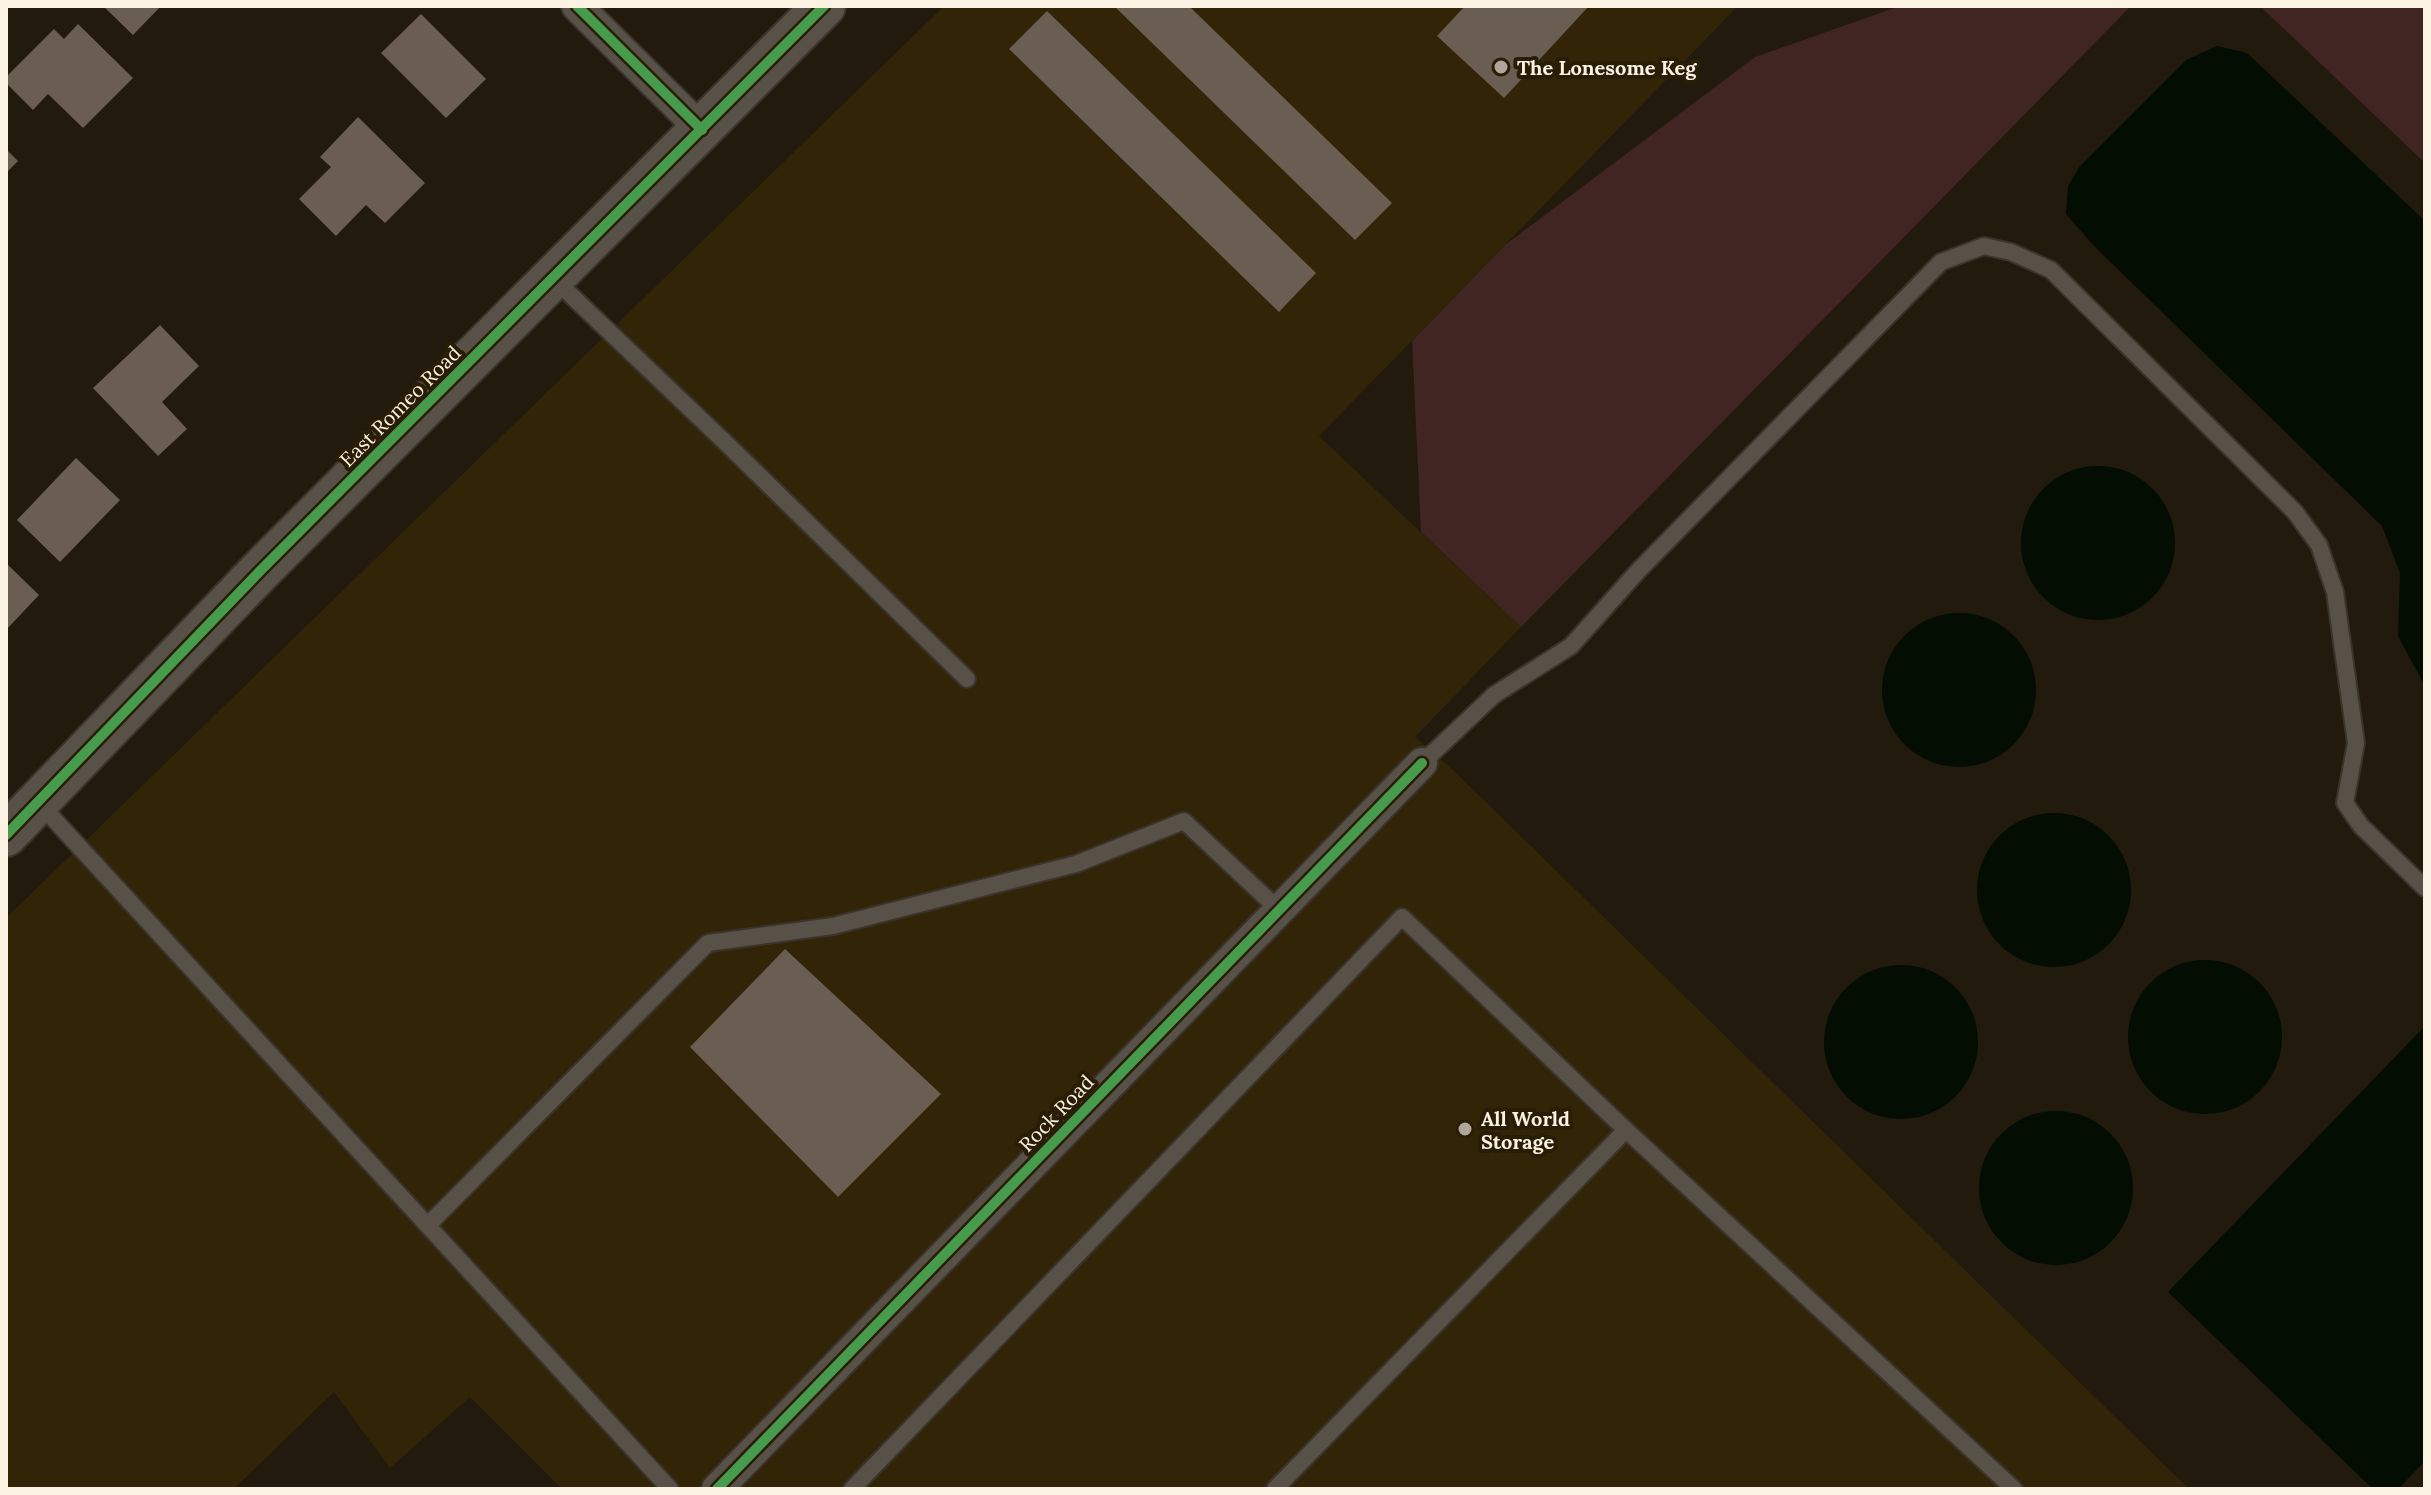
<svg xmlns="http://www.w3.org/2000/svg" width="2431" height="1495" font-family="Lora,serif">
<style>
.built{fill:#322406}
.green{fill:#412523}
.water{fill:#030d01}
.building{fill:#6a5d52}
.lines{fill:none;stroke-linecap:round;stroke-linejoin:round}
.service-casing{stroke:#3a342c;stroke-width:20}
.minor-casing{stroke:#3a342c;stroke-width:34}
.secondary-casing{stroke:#3a342c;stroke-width:46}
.service{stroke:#575147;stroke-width:16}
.minor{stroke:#575147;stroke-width:30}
.secondary{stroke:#575147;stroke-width:42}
.cycleway-casing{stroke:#291d05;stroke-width:15}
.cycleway{stroke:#469c4c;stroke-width:10}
.poi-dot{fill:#afa699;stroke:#291d05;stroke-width:3}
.labels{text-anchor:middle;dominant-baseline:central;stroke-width:8;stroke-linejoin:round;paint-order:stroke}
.poi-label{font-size:20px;font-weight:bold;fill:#fbf2e4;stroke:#291d05;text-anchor:start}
.street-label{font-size:20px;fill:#fbf2e4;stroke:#291d05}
</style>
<rect width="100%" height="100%" fill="#211a0d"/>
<path class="built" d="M944,6H1738L1319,436L1521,627L1415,737L1452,769L2189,1489H562L470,1397L390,1468L334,1392L234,1489H6V918Z"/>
<path class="green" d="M1900,6H2131L1521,627L1421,532L1412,341L1505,245L1755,57Z
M2260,6H2425V163Z"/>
<path class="water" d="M2217,46L2247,53L2425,221V686L2398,636L2400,573L2382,526L2094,246L2066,214L2068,186L2080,166L2186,60Z
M2021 543a77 77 0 1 1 154 0a77 77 0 1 1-154 0Z
M1882 690a77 77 0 1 1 154 0a77 77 0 1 1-154 0Z
M1977 890a77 77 0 1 1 154 0a77 77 0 1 1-154 0Z
M2128 1037a77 77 0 1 1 154 0a77 77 0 1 1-154 0Z
M1824 1042a77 77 0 1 1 154 0a77 77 0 1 1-154 0Z
M2425,1026V1461L2398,1489H2373L2168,1292Z
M1979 1188a77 77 0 1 1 154 0a77 77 0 1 1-154 0Z"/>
<path class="building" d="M103,6H161L133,35Z
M1114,6H1189L1392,203L1355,240Z
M1465,6H1589L1504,98L1437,36Z
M1047,11L1316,273L1279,312L1009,49Z
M421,14L486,79L446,118L381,53Z
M78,24L133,78L83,128L48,94L33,110L6,83V77L54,29L64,39Z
M358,117L425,183L385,223L366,205L336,236L299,199L331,167L320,157Z
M6,149L18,161L6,173Z
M160,325L199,366L162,402L187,429L158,456L93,388Z
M76,458L120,500L60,562L17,520Z
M6,563L39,595L6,630Z
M785,949L941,1094L838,1197L690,1047Z"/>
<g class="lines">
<defs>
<path id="service" d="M554,279L728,445L967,679
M1422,763L1494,695L1571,646L1638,571L1941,262L1984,246L2011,252L2051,270L2295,512L2319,545L2335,592L2356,743L2345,803L2361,826L2425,888
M39,803L670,1489
M428,1225L708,943L833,926L1076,864L1184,821L1278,909
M852,1489L1402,917L1626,1130
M1275,1489L1626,1130L2014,1489"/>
<path id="minor" d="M577,6L702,130
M717,1489L1422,763"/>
<path id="secondary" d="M6,835L261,570L824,6"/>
</defs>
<use href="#service" class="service-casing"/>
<use href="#minor" class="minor-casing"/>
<use href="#secondary" class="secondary-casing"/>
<use href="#service" class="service"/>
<use href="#minor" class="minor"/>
<use href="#secondary" class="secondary"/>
<defs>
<path id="cycleway" d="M577,6L702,130
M6,835L261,570L824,6
M717,1489L1422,763"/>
</defs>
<use href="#cycleway" class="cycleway-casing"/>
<use href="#cycleway" class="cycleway"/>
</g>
<g class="poi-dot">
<circle cx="1501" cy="67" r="8"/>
<circle cx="1465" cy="1129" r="8"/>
</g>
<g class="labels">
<g class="poi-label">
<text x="1517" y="67">The Lonesome Keg</text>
<text x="1481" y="1118">All World<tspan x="1481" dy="23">Storage</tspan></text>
</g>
<g class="street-label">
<text transform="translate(400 406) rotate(-45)">East Romeo Road</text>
<text transform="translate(1056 1113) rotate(-46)">Rock Road</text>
</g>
</g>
<rect width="2431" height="1495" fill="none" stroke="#fbf2e4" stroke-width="16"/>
</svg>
